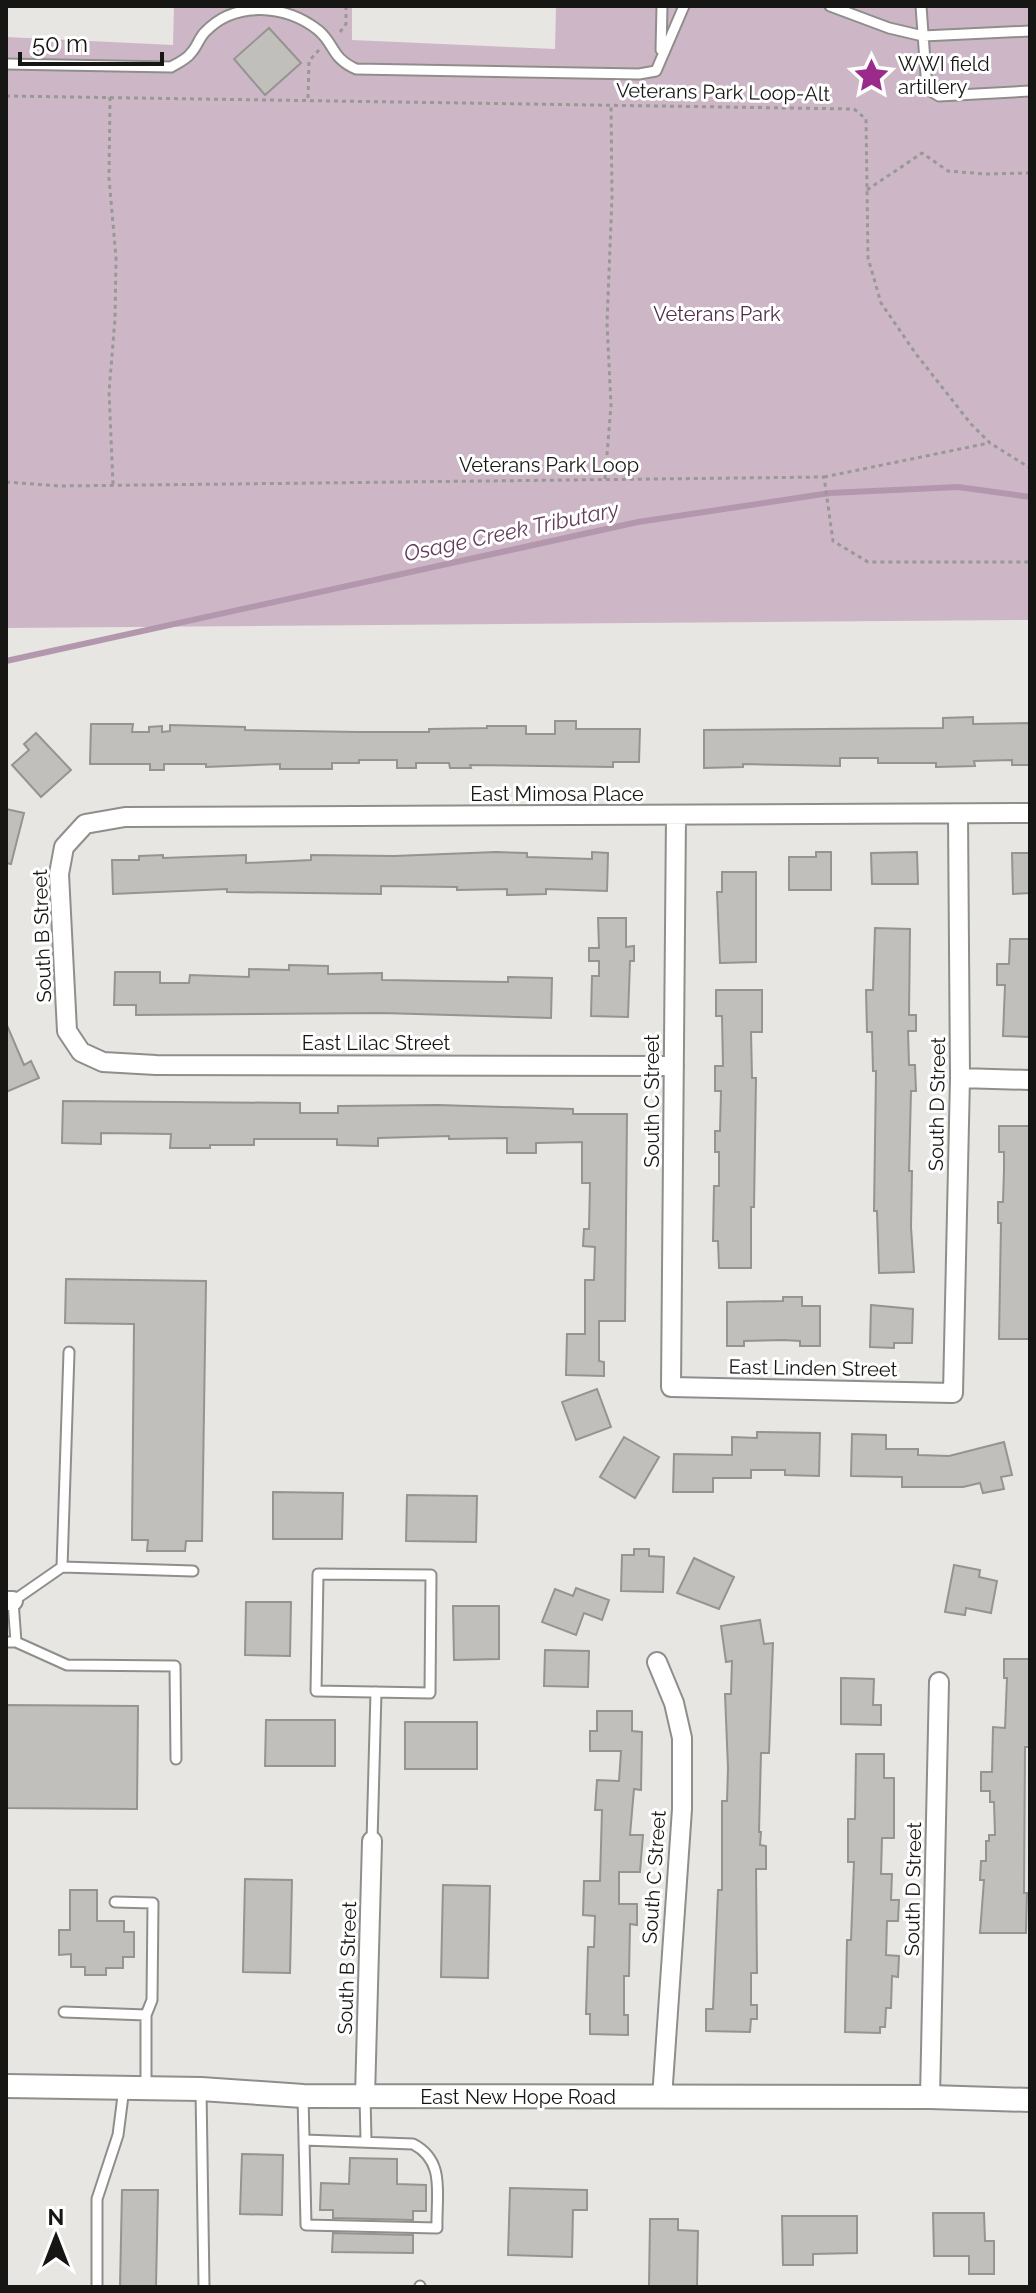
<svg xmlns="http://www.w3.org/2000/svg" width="1036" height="2293" font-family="Raleway,sans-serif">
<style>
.green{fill:#cdb7c7}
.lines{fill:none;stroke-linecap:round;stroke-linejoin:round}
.stream{stroke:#b398ad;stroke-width:6}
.building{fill:#c0bfbb;stroke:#959490;stroke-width:2}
.service-casing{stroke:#8f8e8b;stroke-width:13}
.minor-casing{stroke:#8f8e8b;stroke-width:22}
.tertiary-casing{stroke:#8f8e8b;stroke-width:26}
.path{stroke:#989895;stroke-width:3;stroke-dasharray:4 4;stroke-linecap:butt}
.service{stroke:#fff;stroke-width:9}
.minor{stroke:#fff;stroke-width:18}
.tertiary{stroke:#fff;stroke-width:22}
.labels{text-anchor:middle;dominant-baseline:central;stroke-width:6;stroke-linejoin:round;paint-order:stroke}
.poi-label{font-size:20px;fill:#161614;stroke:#fff;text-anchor:start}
.street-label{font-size:20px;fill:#161614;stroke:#fff}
.park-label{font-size:20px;fill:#522c4b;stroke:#fff}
.water-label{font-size:22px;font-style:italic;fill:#643c5c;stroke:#fff}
</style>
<rect width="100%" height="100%" fill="#e7e6e2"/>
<path class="green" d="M174,6H352V40L555,49L556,6H1030V620L6,628V37L173,45Z"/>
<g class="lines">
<path class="stream" d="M6,661L638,522L830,493L958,487L1030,497"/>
</g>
<path class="building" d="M269,28L301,63L265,95L234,59Z
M973,717V724L1030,723V765H1012V760L974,761L975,766L936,767V763H878V758H840V766L743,764V767L704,768V730L943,728V718Z
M555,721H576V729H640L639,762H613V767L470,765L471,768H450L449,763H416V768H397V760H359V763H332V769H280V764L206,767V764H164V770H150V764H90L91,724H133L132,732H149V727L162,726V732L170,731V725L245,727V730L358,732H429V729L487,728V726H526V734H555Z
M36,733L71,770L41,797L12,765L29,750L24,744Z
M6,809L24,813L11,864L6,863Z
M496,852L527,853V857L592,859V852L608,853L607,891L546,889V894L507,895V889L457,890V887L381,886V894L227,892V889L113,894L112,860H139V856L163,855V858L246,855V863L311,860V855L394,856Z
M816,852H831V890H789V857H816Z
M917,852L918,884H872L871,853Z
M1012,853H1030V893L1013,894Z
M722,872H756V962L720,963L717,892H722Z
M598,918H626V947L634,946V961H630L628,1017L591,1016L592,976H599V961H589V948H599Z
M875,928L910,929L909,1015H916V1031H908L909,1065H915L916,1091H911L909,1171H912L911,1227L914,1272L879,1273L877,1211H874L876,1071H873L872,1032H867L866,990H873Z
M1010,939H1030V1037L1003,1036L1005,985H997V964H1009Z
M289,965L328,966V974L382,973V980L508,982V977L552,978L551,1018L382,1013L136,1015V1005H114L115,972H160V983H189L190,975L249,977V969L289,970Z
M716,990H762V1032H751L752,1078H756L754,1207H751V1268H719L718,1241H713L714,1186H719V1152H715V1131H720L721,1091H715V1066H723L722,1016H716Z
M6,1023L24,1065L31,1061L39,1078L6,1092Z
M63,1101L300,1103V1113H338V1106L438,1105L573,1109V1114H627L625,1321H599V1361L604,1362V1376L566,1375L567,1334H585V1280H594L595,1247L583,1246L584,1229H589L590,1183H582V1142L536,1143V1153H507V1138L449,1139V1136L378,1138V1146L337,1145V1139H254V1145H210V1148H170L171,1134L101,1133V1144L62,1143Z
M999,1126H1030V1339H999L1001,1223H998V1202H1003L1004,1170V1152H999Z
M66,1279L206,1281L202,1541H186L185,1551H147L148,1540H132L134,1324L65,1323Z
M783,1297H802V1306H820V1346H800V1341L783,1340L744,1341V1346H727V1302L783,1301Z
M871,1305L913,1309L912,1343H894V1348L870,1347Z
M597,1389L611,1427L576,1440L562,1402Z
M757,1432L820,1433L819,1476L785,1475V1470H751V1478H713V1492H673L674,1454L732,1455V1437L757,1438Z
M852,1434L886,1435V1449H918V1455L949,1456L1004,1442L1012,1475L1001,1477L1004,1489L983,1493L980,1483L963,1487H902V1477L851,1476Z
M624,1437L659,1457L635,1498L600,1477Z
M273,1492L343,1493L342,1539H273Z
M407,1495L477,1496L476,1542L406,1541Z
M634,1549H649V1556L664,1557L663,1592L621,1591L622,1555H634Z
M694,1558L734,1577L719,1609L677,1593Z
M954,1565L980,1570L979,1577L997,1581L991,1613L966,1608L965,1615L945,1612Z
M576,1588L609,1600L602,1620L584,1613L576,1635L542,1622L555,1589L573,1596Z
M246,1602H291L290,1656L245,1655Z
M453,1606H499V1659L454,1660Z
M760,1620L764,1644L773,1643L769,1753H761L759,1832H761L760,1845L766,1846V1869H756L757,1973H751V2005H757V2019H751L750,2032L706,2031V2009H713L718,1890H722V1801H727L728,1768L725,1694H731L732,1661L726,1662L721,1626Z
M545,1650L589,1651L588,1687L544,1686Z
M1004,1659H1030V1747H1025L1024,1893H1027L1026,1933H980L984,1880H980L981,1861H986V1841H989V1835H995L994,1802H990V1791H981V1772H992L993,1727L1005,1728L1007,1678H1004Z
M841,1678L874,1679L873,1705H881V1725L841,1724Z
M6,1705L138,1706L137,1809L6,1808Z
M597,1711H632V1731L642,1732L641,1790L634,1789L630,1835H643L640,1872H619V1904H637V1925L630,1924L629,1976H624V2015H628V2035L590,2034V2014H586L588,1947H594L595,1916L583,1915L584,1881H600L602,1810H595L597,1780L619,1781L621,1751H590V1731H597Z
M266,1720H335V1766H265Z
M405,1722H477V1769H405Z
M856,1754H884V1778H894V1838H882L881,1874H892L891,1900H899L898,1921H887L886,1955L899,1956L898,1977L892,1976L891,2008H886L885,2027H880V2033L845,2032L847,1940H851L854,1862H848V1819H855Z
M245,1879L292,1880L290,1973L243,1972Z
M443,1885L490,1886L488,1978L441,1977Z
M70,1890H97V1921H124V1932H134V1957H123V1968H106V1975H85V1967H71V1954L59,1955V1930H70Z
M242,2154L283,2155L282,2215L240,2214Z
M350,2158L397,2159V2184L426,2185V2211H413V2220L333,2218V2210H320L321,2183L349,2184Z
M510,2188L587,2190V2210H573L572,2257L508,2255Z
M122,2190H158L156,2287H120Z
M933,2213H984L985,2241H994V2274H969V2256H934Z
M782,2216H857V2253L813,2254V2265H783Z
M650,2219H678V2230L698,2231L697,2287H649Z
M333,2233L413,2235V2253L332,2252Z"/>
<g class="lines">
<defs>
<path id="service" d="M830,6L889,28L923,36L1030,31
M921,6L927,89L939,96L1030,91
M661,50L662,6
M6,64L171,67C178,63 187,59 191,53C197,47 199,38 205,32C235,0 286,5 318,30C335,44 331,58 356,69L639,74L656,71L684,6
M62,1567L193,1571
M318,1574L431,1575L430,1693L316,1691Z
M6,1642H16L67,1665L175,1666L176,1759
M16,1642L13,1601L62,1567L69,1352
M372,1841L376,1692
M115,1902L153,1903L152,2000L146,2015
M64,2012L146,2015V2088
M201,2089L204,2287
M303,2096L306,2225L437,2228C436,2194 446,2161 413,2144L304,2140
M365,2096L366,2140
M97,2287V2199L118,2135L124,2088
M420,2287V2286"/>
<path id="minor" d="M676,815L671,1387L953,1393L960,1078L958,814
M674,1066L156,1065L103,1062L81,1052L67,1031L59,874L64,847L85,824L125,817L1030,813
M960,1078L1030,1080
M6,1601H13
M657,1662L674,1703L682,1738V1809L662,2098
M365,2096L372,1841
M930,2097L939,1682"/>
<path id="tertiary" d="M6,2086L201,2089L303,2096L930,2097L1030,2100"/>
</defs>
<use href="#service" class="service-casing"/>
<use href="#minor" class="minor-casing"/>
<use href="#tertiary" class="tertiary-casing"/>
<path class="path" d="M340,32L346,24V6
M6,96L854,109L866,119L868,258L881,303L916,354L971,424L990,443L1030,468
M110,97L109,178L116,258L115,319L109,392L113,484
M308,98L309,61L319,50
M867,190L922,153L948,171L985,174L1030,173
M824,477L989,443
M605,479L611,405L607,323L612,197L611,104
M6,482L59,486L824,477L833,541L868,562H1030"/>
<use href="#service" class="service"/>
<use href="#minor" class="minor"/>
<use href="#tertiary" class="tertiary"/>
</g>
<defs>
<symbol id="sight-bare" viewBox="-9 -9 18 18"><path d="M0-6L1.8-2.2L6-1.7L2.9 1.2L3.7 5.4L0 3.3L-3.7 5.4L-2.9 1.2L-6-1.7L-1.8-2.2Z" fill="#9a2b8a" stroke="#fff" stroke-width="2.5" paint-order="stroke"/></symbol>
</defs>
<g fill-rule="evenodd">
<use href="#sight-bare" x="846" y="50" width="51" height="51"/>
</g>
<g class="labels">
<g class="poi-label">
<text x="898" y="64">WWI field<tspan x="898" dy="23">artillery</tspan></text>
</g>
<g class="street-label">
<text transform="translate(723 92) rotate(1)">Veterans Park Loop-Alt</text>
<text x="549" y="465">Veterans Park Loop</text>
<text x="557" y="794">East Mimosa Place</text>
<text transform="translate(42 936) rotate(-92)">South B Street</text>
<text x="376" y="1043">East Lilac Street</text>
<text transform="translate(652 1101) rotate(-90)">South C Street</text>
<text transform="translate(937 1104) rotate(-89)">South D Street</text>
<text transform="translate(813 1368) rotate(1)">East Linden Street</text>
<text transform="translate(654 1877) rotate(-86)">South C Street</text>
<text transform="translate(913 1889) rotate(-89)">South D Street</text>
<text transform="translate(347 1968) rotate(-88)">South B Street</text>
<text x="518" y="2097">East New Hope Road</text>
</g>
<g class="park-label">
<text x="717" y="314">Veterans Park</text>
</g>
<g class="water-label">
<text transform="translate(511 531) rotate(-12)">Osage Creek Tributary</text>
</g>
</g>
<rect width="1036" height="2293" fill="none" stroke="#161614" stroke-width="16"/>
<g transform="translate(56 2237)" stroke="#ffffff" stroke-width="6" paint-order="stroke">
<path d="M0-6L14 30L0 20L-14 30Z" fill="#161614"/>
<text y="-12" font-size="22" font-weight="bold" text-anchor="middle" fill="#161614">N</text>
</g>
<path d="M20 52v12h142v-12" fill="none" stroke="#161614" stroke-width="4"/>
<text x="32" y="52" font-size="24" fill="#161614" stroke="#ffffff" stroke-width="6" paint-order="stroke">50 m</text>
</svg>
